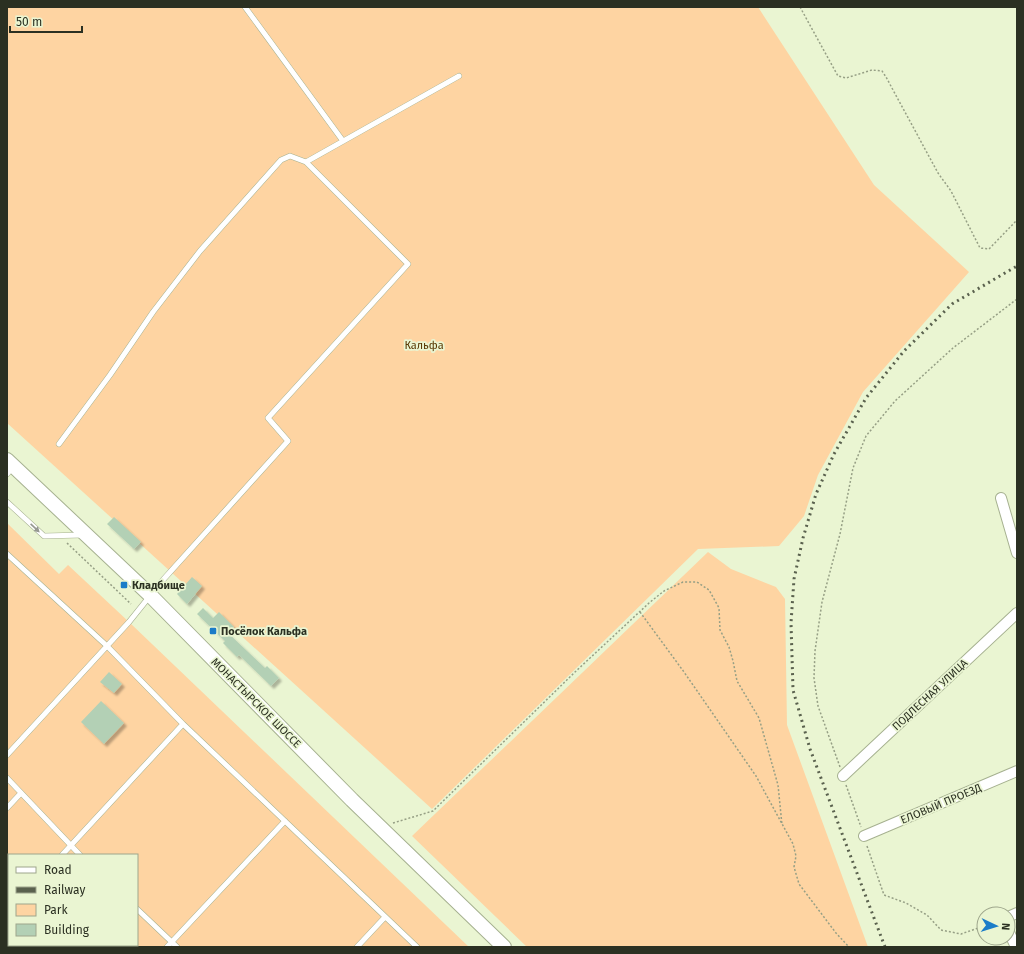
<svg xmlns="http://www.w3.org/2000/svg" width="1024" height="954" font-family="'Fira Sans',sans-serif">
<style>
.green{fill:#fed4a2;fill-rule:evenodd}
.building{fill:#b3d0b5;filter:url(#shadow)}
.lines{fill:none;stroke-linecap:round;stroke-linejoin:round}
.service-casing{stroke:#a6b190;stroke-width:6}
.minor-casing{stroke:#a6b190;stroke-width:12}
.secondary-casing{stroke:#a6b190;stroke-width:16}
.path{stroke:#969f85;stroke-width:1.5;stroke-dasharray:2 2;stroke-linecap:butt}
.service{stroke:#fff;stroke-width:5}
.minor{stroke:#fff;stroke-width:10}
.secondary{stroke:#fff;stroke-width:14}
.rail{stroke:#5a614e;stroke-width:3;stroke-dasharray:2 4;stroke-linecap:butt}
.oneway{fill:#959890}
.poi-dot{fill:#1b7cc8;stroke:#eaf5d2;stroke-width:1.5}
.labels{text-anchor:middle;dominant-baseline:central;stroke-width:3.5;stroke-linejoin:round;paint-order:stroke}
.park-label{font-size:11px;fill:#583702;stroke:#eaf5d2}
.poi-label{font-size:11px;font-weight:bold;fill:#2b3022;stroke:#eaf5d2;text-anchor:start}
.street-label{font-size:11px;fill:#2b3022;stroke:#eaf5d2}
</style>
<defs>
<filter id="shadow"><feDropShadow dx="3" dy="3" stdDeviation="1" flood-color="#0004"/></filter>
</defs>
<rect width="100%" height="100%" fill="#eaf5d2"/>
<path class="green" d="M7,7H758L874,185L969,272L863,392L818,475L804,516L779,546L698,549L432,809L7,423Z
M7,523L59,574L68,565L129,622L469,947H7ZM9,855H137V945H9Z
M708,552L731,569L776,587L785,599L787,725L868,947H527L412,836Z"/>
<path class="building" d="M114,517L141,542L134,549L107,524Z
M192,577L202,586L187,604L177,594Z
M203,608L213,618L219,612L234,627L228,633L265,668L267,666L279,678L271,686L239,655L237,657L223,643L225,641L197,614Z
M109,672L122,684L114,693L100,682Z
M101,701L124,723L104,744L81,722Z"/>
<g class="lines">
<defs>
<path id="service" d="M245,7L343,141
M59,444L110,375L153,312L200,251L281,160L290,156L306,162
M7,474L13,467
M7,502L44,536L82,535
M7,554L107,646L183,724L62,855
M183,724L417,947
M7,755L129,622L162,581L288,441L268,418L408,264L306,162L459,76
M7,778L80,855
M7,808L21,793
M137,909L177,947
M7,915L9,913
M167,947L285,821
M357,947L385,917"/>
<path id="minor" d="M1001,498L1017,553
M843,776L1017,613
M864,836L1017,771
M1008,917L1017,913
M1008,930L1016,947"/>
<path id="secondary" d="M7,460L150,595L352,800L504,947"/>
</defs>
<use href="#service" class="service-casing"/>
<use href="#minor" class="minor-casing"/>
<use href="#secondary" class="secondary-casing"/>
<path class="path" d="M800,7L838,76L846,78L872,70L882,71L886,77L938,173L951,191L980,248L989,249L1017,220
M67,543L131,604
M640,612L684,672L756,776L793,844L796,856L794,867L799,884L836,933L849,947
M840,767L818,706L814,678L815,651L822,602L840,534L853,468L866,436L895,401L953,348L1017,299
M846,785L861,827
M393,823L433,811L575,672L649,603L664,591L683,582H697L709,590L719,608L720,630L729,647L733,661L737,681L759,718L778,785L782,825
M867,846L884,895L906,903L927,915L941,930L961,934L984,926"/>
<use href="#service" class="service"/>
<use href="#minor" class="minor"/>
<use href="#secondary" class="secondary"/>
<path class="rail" d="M885,947L810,749L793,690L791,623L794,579L803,538L816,494L834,454L866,398L904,351L952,304L1017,266"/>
</g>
<defs><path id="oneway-solid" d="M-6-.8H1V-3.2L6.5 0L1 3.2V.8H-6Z"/></defs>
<use class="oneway" href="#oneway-solid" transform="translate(35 528) rotate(43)"/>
<g class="poi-dot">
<rect x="120" y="581" width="8" height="8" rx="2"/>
<rect x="209" y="627" width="8" height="8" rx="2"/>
</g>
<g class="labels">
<g class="park-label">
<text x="424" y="345">Кальфа</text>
</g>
<g class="poi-label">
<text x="132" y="585">Кладбище</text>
<text x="221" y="631">Посёлок Кальфа</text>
</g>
<g class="street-label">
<text transform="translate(930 695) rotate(-43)">ПОДЛЕСНАЯ УЛИЦА</text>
<text transform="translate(256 703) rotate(45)">МОНАСТЫРСКОЕ ШОССЕ</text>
<text transform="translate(941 804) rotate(-23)">ЕЛОВЫЙ ПРОЕЗД</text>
</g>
</g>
<rect width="1024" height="954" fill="none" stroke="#2b3022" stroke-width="16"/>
<rect x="8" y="854" width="130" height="92" fill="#eaf5d2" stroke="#9ea68c"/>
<rect x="16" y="867" width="20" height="6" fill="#ffffff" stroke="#9ea68c"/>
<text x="44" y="874" font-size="12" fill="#2b3022">Road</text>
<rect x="16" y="887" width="20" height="6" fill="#5a614e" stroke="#9ea68c"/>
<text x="44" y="894" font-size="12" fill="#2b3022">Railway</text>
<rect x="16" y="904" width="20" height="12" fill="#fed4a2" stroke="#9ea68c"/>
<text x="44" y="914" font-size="12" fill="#2b3022">Park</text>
<rect x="16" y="924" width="20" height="12" fill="#b3d0b5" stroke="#9ea68c"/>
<text x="44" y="934" font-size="12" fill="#2b3022">Building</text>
<g transform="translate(996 926) rotate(94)"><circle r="19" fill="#eaf5d2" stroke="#9ea68c"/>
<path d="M0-3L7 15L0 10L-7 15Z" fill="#1b7cc8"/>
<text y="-6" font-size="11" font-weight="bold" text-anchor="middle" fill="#2b3022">N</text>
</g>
<path d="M10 26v6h72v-6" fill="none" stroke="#2b3022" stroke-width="2"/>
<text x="16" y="26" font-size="12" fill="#2b3022" stroke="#eaf5d2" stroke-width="3" paint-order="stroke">50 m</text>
</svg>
